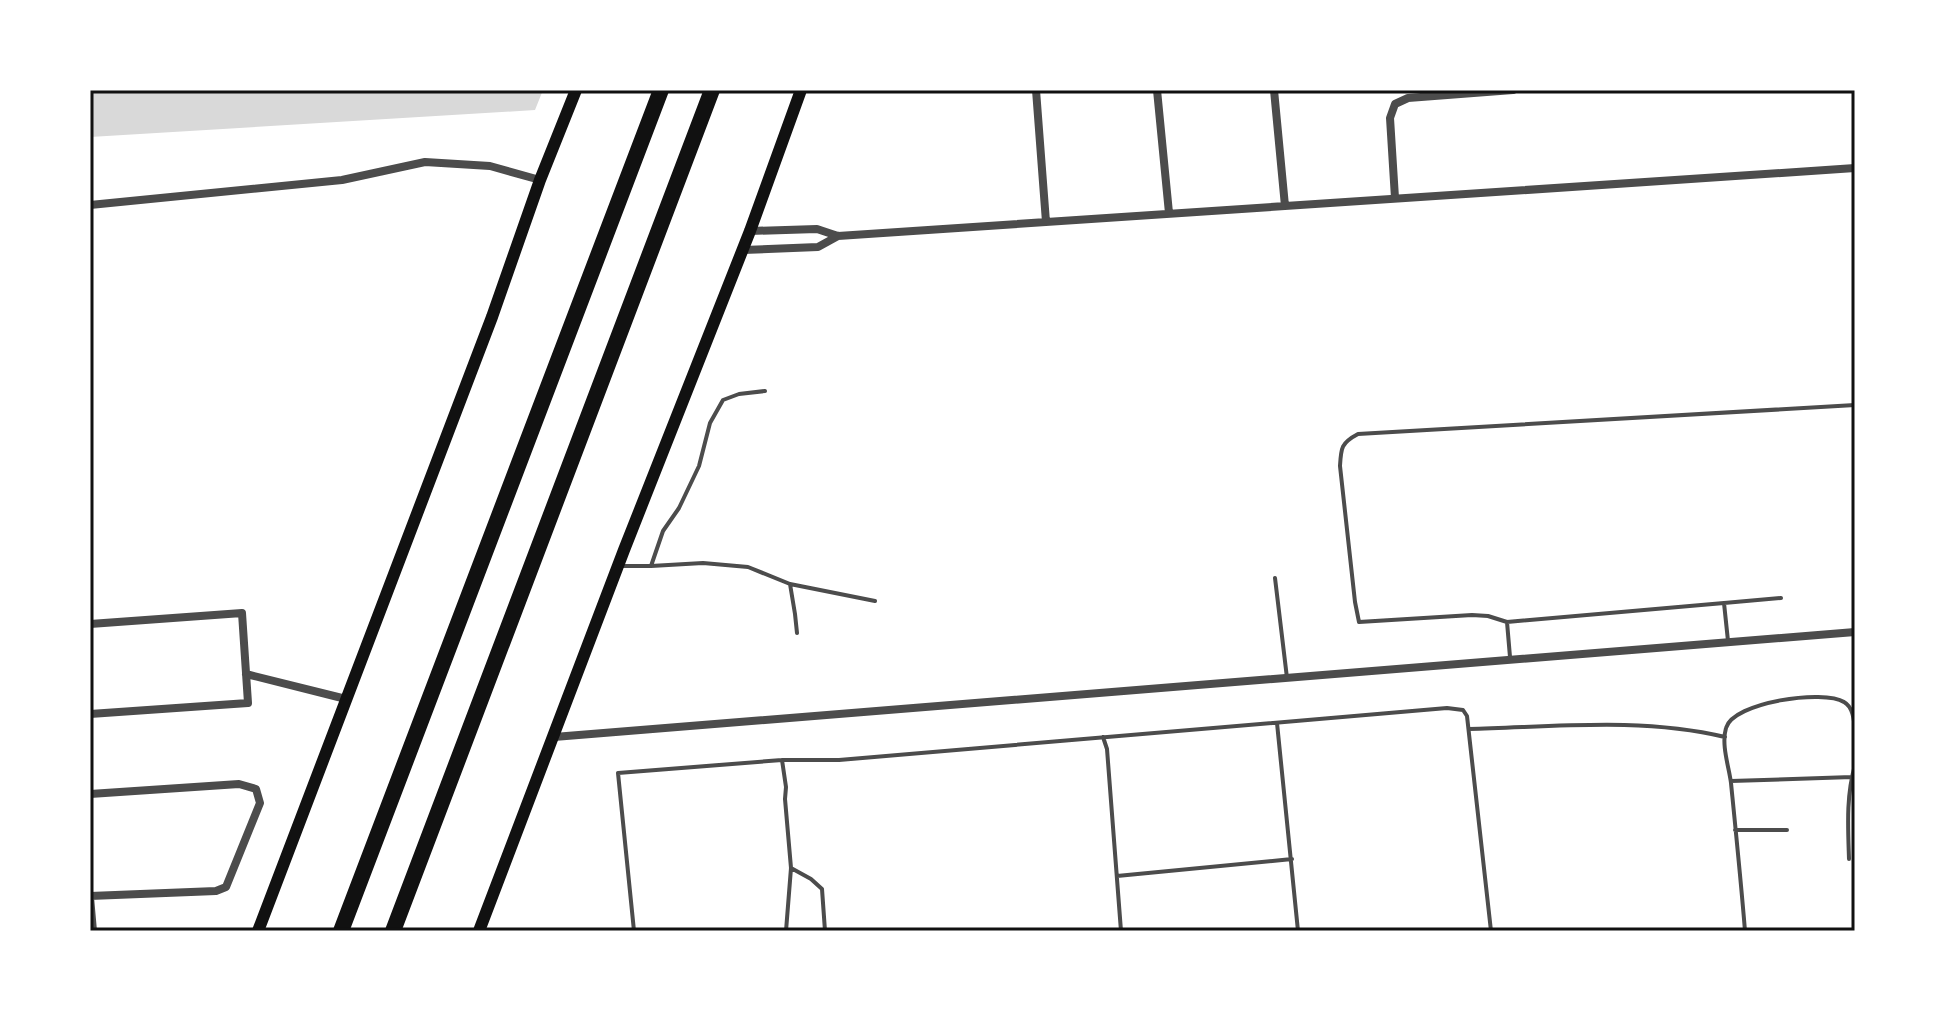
<svg xmlns="http://www.w3.org/2000/svg" width="1945" height="1021" font-family="Jost,sans-serif">
<style>
.water{fill:#d9d9d9}
.lines{fill:none;stroke-linecap:round;stroke-linejoin:round}
.service{stroke:#4c4c4c;stroke-width:4}
.minor{stroke:#4c4c4c;stroke-width:8}
.secondary{stroke:#111;stroke-width:12}
.motorway{stroke:#111;stroke-width:16}
.neatline{fill:none;stroke:#111;stroke-width:3}
</style>
<rect width="100%" height="100%" fill="#fff"/>
<path class="water" d="M90,90H543L535,110L90,137Z"/>
<g class="lines">
<path class="service" d="M620,566H651L703,563L748,567L790,584L875,601
M651,566L663,531L679,508L699,466L710,423L723,400L739,394L765,391
M1275,578L1287,678
M790,584L795,614L797,633
M1724,603L1781,598
M1507,622L1488,616L1472,615L1359,622L1355,602L1340,466C1341,448 1341,443 1358,434L1855,405
M1510,657L1507,622L1724,603L1728,641
M1277,723L1298,931
M1469,729C1554,727 1641,717 1725,737
M1103,737L1107,749L1121,931
M1731,781L1852,777
M1735,830H1787
M1849,859C1848,827 1846,796 1855,765
M791,868L811,879L822,889L825,931
M1117,876L1292,859
M634,931L618,773L782,760
M786,931L791,868L785,799L786,787L782,760H839L1447,708L1463,710L1467,716L1491,931
M1745,931C1741,882 1736,833 1731,783C1729,767 1721,745 1726,728C1733,702 1824,689 1844,702C1853,707 1854,720 1855,729"/>
<path class="minor" d="M1036,90L1046,222
M1157,90L1169,213
M1274,90L1285,206
M1395,198L1390,118L1395,104L1408,98L1513,90
M90,205L342,180L425,162L490,166L540,180
M750,231L817,229L838,236L1855,168
M743,250L818,247L838,236
M90,624L242,613L248,703L90,714
M246,674L346,699
M554,737L1855,632
M90,794L239,784L256,789L260,803L226,887L216,891L90,896
M90,897L93,931"/>
<path class="secondary" d="M258,931L492,317L540,180L576,90
M479,931L624,550L750,231L801,90"/>
<path class="motorway" d="M341,931L661,90
M393,931L712,90"/>
</g>
<rect width="1945" height="1021" fill="none" stroke="#ffffff" stroke-width="184"/>
<rect x="92" y="92" width="1761" height="837" class="neatline"/>
</svg>
